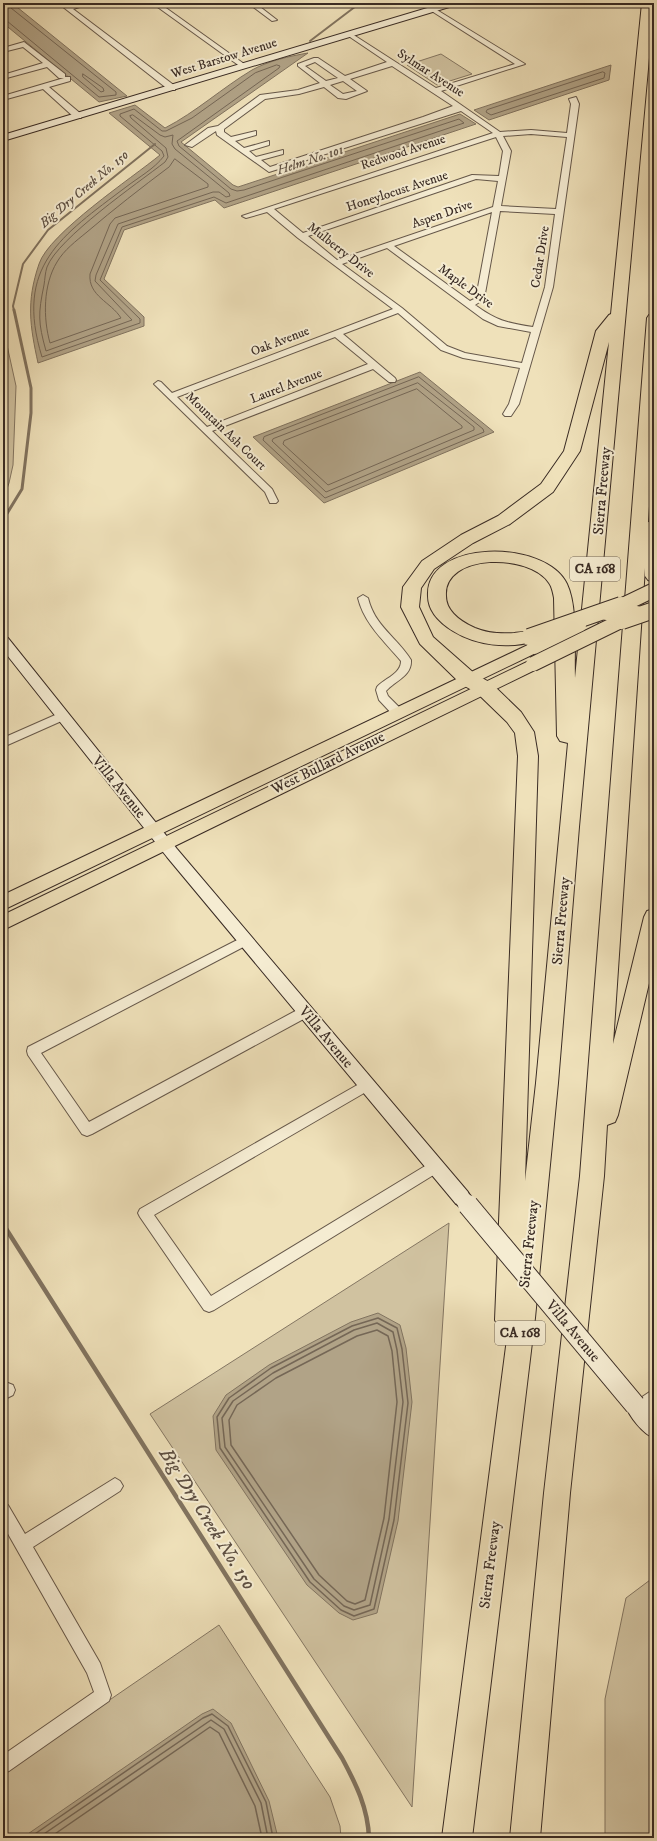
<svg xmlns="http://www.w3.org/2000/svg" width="657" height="1841" font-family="'IM FELL DW Pica',serif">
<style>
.green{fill:#d0c2a0;stroke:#847662}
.water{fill:#b1a387;stroke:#81735f}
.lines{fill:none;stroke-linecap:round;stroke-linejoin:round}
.shore-far1{stroke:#756756;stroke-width:1}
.shore{stroke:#756756;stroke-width:1.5}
.stream-far2{stroke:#81735f;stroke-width:2}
.stream-far1{stroke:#81735f;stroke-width:3}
.stream{stroke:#81735f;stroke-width:4.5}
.minor-casing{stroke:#66584a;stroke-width:2}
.secondary-casing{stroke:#392b24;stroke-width:2}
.primary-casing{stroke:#392b24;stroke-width:2}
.motorway-casing{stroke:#392b24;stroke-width:2}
.minor{fill:#f5ecd2;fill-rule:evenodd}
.secondary{fill:#f5ecd2;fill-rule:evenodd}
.primary{fill:#efe1ba;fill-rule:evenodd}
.motorway{fill:#efe1ba;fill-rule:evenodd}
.secondary-bridge-far1-casing{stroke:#392b24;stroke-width:18;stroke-linecap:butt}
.secondary-bridge-casing{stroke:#392b24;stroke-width:22;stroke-linecap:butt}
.primary-bridge-casing{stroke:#392b24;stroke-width:16;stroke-linecap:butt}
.motorway-bridge-casing{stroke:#392b24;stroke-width:18;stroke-linecap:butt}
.secondary-bridge-far1{stroke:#f5ecd2;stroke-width:16}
.secondary-bridge{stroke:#f5ecd2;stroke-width:20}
.primary-bridge{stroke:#efe1ba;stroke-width:14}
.motorway-bridge{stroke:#efe1ba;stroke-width:16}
.labels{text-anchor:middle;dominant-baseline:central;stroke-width:4;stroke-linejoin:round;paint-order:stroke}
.far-street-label{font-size:13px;fill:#392b24;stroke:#f5ecd2}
.far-water-label{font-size:13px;font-style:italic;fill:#5d4f42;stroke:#f5ecd2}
.shield{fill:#f5ecd2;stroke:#716558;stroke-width:1}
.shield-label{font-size:14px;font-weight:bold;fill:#392b24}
.street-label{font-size:15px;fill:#392b24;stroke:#f5ecd2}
.near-water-label{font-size:19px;font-style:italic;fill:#5d4f42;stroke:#f5ecd2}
</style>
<rect width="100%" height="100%" fill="#efe1ba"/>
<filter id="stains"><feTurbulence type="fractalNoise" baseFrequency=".005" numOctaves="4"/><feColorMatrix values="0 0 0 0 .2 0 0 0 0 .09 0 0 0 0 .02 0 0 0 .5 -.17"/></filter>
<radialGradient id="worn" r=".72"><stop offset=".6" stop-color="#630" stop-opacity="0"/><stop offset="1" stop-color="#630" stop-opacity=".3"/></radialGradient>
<path class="green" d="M441,54L472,74L437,85L407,65Z
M3,327L16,386L13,465L9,483L3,500Z
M449,1223L412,1807L150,1414Z
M654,1577V1838H605V1699L626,1598Z
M219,1625L330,1797L340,1826L341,1838H3V1773Z"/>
<path class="water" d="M3,3H12L127,96L99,102L3,23Z
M308,53L181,142L233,185L238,187L460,114L476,124L224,208L215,200L124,230L104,279L144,317V326L38,363C30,326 26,302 39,264C49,233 132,178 160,155L109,113L135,105L165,128C196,112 222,88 252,70C268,61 290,56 308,53Z
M611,65L609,80L489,120L474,110Z
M420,372L494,432L324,503L253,437Z
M378,1313L400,1325L406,1348L412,1402L398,1521L377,1613L353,1620L339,1613L307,1585L216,1450L213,1416L226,1395L269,1365L351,1322Z
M213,1709L231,1723L269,1801L278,1838H22L202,1714Z"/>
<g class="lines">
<path class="shore-far1" d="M3,20L7,21L99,97L116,95V92L11,8L9,3
M277,65L280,66L279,68L177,141L179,146L231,189L237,191L244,190L459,119L464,123L226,203L214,197L122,227L100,280L140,319V323L42,357C14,266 61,236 126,187C139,177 154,169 164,156L162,151L120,116V114L134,109L162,131H166L192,118L255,73Z
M603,72L605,73L604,78L491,115L486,112L487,110Z
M83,74L103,88L104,91L101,92L83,77Z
M133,115L160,135L165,137L173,135L172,144L175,149L229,193L230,196L226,197L219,192H213L118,224L96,275L95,281L132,320L46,351C38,322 38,314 44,285C45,279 45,273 47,267C58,238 138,183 165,162L168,157L166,148L131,118L130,116Z
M175,159L208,184V187L115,218L110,224L90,274C88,296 111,302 121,318L50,343C43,318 43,285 57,262C64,250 76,241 87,232C114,209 141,188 169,167Z
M419,377L483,429L484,432L325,498L263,440L264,437Z
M418,383L474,427V430L326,492L272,441L273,439Z
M417,389L462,426V428L328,485L283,444L284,441Z"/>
<path class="shore" d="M378,1318L397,1328L402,1349L408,1403L394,1520L374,1609L354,1616L341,1610L310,1582L220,1448L217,1417L229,1398L271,1368L352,1326Z
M377,1323L393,1332L397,1350L403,1402L389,1519L370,1605L354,1610L344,1606L314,1579L225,1447L222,1418L233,1401L273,1373L354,1330Z
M377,1330L388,1336L392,1351L397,1402L384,1518L365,1600L355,1604L347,1601L319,1575L231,1445L229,1420L237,1405L276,1378L357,1336Z
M29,1838L203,1718L212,1714L228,1726L266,1802L273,1838
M38,1838L211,1720L224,1729L261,1803L268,1838
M49,1838L210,1727L219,1733L255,1806L262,1838"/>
<path class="stream-far2" d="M310,41L360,3
M14,311L13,306L23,264L48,230L155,144"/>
<path class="stream-far1" d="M3,520L22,489L31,413V388L14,310"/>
<path class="stream" d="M3,1224L342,1758C356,1784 368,1808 369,1838"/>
<defs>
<path id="minor" d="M58,3H65L69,6L82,3H93L73,9L175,86V90H169Z
M152,3H159L247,66L241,67Z
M248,3H255L277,20L272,21Z
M432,7L525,64L441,91L500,132L531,130L567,133L571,104L569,99L576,97L579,104L553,287L519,404L511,416H505L503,414L509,404L520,368L463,358L441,350L398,313L343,334L395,378L396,380L395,382H389L373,369L212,431L272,489L278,501L276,503H270L265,492L154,384L158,381L161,382L172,393L393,309L298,238L267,212L246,218L242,216L493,133L461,111L269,172L217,135L216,131L192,147L185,145L208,128L218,126L260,95L298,90L320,83L298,66V64L314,58H318L345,76L387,62L347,35V33L349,32L436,88L515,64L430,10V8ZM315,62L338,78L326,81L305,66ZM392,66L453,106L423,117L270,167L261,160L283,154V150L256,157L249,151L269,145V141L244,148L235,141L256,135V131L231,137L224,132V129L265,99L299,94L324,87L338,98L346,99L367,91L350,79ZM343,81L357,91L343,94L330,85ZM531,134L567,137L556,209L501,206L511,151L503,136ZM496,137L503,151L499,176L472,175L303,233L274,209ZM476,179L498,181L493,207L337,260L308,236ZM500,211L555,214L545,287L533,327C507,323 497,321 475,305L484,299ZM492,212L476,298L470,301L394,246ZM387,248L483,319L498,326L531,332L522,363L465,353L447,346L402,308L342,264ZM335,337L368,364L207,427L177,397Z
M24,42L65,74V77H70V81L49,87L81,114V118H75L43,89L3,100V96L64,78H59L47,67L3,79V75L43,63L23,47L3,52V48Z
M363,595L368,598C375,627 397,637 411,660C412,676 396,680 386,691L388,696L401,709L402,712L401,715H393L379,700L376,690L377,687C385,678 401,674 401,661C384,641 364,623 358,598Z
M62,712L66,713L67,716L66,719L3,747V738Z
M245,936L249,938L251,941L249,944L41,1053L89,1122L301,1008L305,1007L309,1008L311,1012L309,1016L92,1134L87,1136L82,1134L28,1055L27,1051L28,1047Z
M366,1080L371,1081L372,1085L371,1089L154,1215L211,1296L430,1163L435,1161L440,1163L442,1167L440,1171L214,1310L209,1312L204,1310L140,1217L138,1213L140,1209Z
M8,1383L13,1385L15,1390L13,1395L3,1400V1385Z
M654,1389V1405L638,1415L633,1413L631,1408L633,1403Z
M115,1478L120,1481L123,1486L120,1491L33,1547L100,1663L111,1695L109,1701L9,1771L3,1773V1755L94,1692L87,1673L3,1525V1502L8,1505L25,1534Z"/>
<path id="secondary" d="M444,3H457L456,5L3,141V135Z
M3,636L8,638L177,849L468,1192L471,1198L468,1204L462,1206L456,1204L167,857L3,650Z
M635,1396C656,1404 654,1418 654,1438C642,1433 630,1417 625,1405L628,1398Z"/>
<path id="primary" d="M534,642L540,643L542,647L540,651L3,910V895Z
M533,659L539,660L541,664L539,668L3,930V915Z"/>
<path id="motorway" d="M642,3H654L579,827L558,1083L535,1318L472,1838H442L508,1331L499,1328L495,1320L518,756L515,733L507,722L477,693L461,684L420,644L401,607L403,587L422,561L461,535L498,516L541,484L564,451L596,331L609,315L611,314ZM609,342L575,678C574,651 578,607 567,584C546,539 425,539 428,596C428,611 440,623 453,631C477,646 509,649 535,641L538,637L535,633C528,631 522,632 514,633C501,634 487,633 475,628C462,622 446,612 446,596C443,553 530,553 549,583C552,587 553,593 554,598L557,736L560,741L568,743L536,1083L525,1181L538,756L534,732L521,712L491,683L475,674L433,637L419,607L421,588L434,569L473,543L510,524L553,492L580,451Z
M654,314V429L648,522L654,523V582L648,580L645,576V568L613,1044L644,917L647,911L654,909V962L618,1115L615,1122L607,1125L604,1176L570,1493L540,1838H510L544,1493L580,1176L647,318L649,315Z"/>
</defs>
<use href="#minor" class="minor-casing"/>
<use href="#secondary" class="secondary-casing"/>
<use href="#primary" class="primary-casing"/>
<use href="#motorway" class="motorway-casing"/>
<use href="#minor" class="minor"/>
<use href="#secondary" class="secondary"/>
<use href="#primary" class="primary"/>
<use href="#motorway" class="motorway"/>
<defs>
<path id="secondary-bridge-far1" d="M462,1198L469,1206"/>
<path id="secondary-bridge" d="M468,1205L635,1405"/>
<path id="primary-bridge" d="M606,613L654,590
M534,647L579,625
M533,664L637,613"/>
<path id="motorway-bridge" d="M622,621L654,610
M529,637L621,605"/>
</defs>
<use href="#secondary-bridge-far1" class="secondary-bridge-far1-casing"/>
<use href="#secondary-bridge" class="secondary-bridge-casing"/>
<use href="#primary-bridge" class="primary-bridge-casing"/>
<use href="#motorway-bridge" class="motorway-bridge-casing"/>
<use href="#secondary-bridge-far1" class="secondary-bridge-far1"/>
<use href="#secondary-bridge" class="secondary-bridge"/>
<use href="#primary-bridge" class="primary-bridge"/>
<use href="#motorway-bridge" class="motorway-bridge"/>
</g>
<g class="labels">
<g class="far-street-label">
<text transform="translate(224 58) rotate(-17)">West Barstow Avenue</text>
<text transform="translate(431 73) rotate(33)">Sylmar Avenue</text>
<text transform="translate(403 152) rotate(-18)">Redwood Avenue</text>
<text transform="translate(397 191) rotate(-18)">Honeylocust Avenue</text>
<text transform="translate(442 214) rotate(-19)">Aspen Drive</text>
<text transform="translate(341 250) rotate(38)">Mulberry Drive</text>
<text transform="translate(540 257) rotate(-81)">Cedar Drive</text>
<text transform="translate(466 286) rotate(36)">Maple Drive</text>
<text transform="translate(280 341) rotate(-21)">Oak Avenue</text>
<text transform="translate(286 386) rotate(-21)">Laurel Avenue</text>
<text transform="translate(226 431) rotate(44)">Mountain Ash Court</text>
</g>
<g class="far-water-label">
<text transform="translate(310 160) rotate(-18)">Helm No. 101</text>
<text transform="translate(84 189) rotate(-40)">Big Dry Creek No. 150</text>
</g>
<g class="shield">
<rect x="570" y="557" width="50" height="24" rx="3"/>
<rect x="495" y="1321" width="50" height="24" rx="3"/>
</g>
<g class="shield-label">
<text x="595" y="569">CA 168</text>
<text x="520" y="1333">CA 168</text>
</g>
<g class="street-label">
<text transform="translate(602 491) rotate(-85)">Sierra Freeway</text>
<text transform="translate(328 763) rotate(-26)">West Bullard Avenue</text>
<text transform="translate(119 787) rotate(51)">Villa Avenue</text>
<text transform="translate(561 921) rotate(-85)">Sierra Freeway</text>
<text transform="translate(326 1037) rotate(50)">Villa Avenue</text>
<text transform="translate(529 1244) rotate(-84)">Sierra Freeway</text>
<text transform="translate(573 1331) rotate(50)">Villa Avenue</text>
<text transform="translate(490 1565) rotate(-83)">Sierra Freeway</text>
</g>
<g class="near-water-label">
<text transform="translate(207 1519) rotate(58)">Big Dry Creek No. 150</text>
</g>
</g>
<rect width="657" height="1841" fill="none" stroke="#efe1ba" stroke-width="16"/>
<rect x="4" y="4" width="649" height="1833" fill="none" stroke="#392b24" stroke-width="2"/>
<rect x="8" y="8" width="641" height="1825" fill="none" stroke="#392b24"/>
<rect width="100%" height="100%" filter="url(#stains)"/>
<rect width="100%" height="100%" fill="url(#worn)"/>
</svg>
